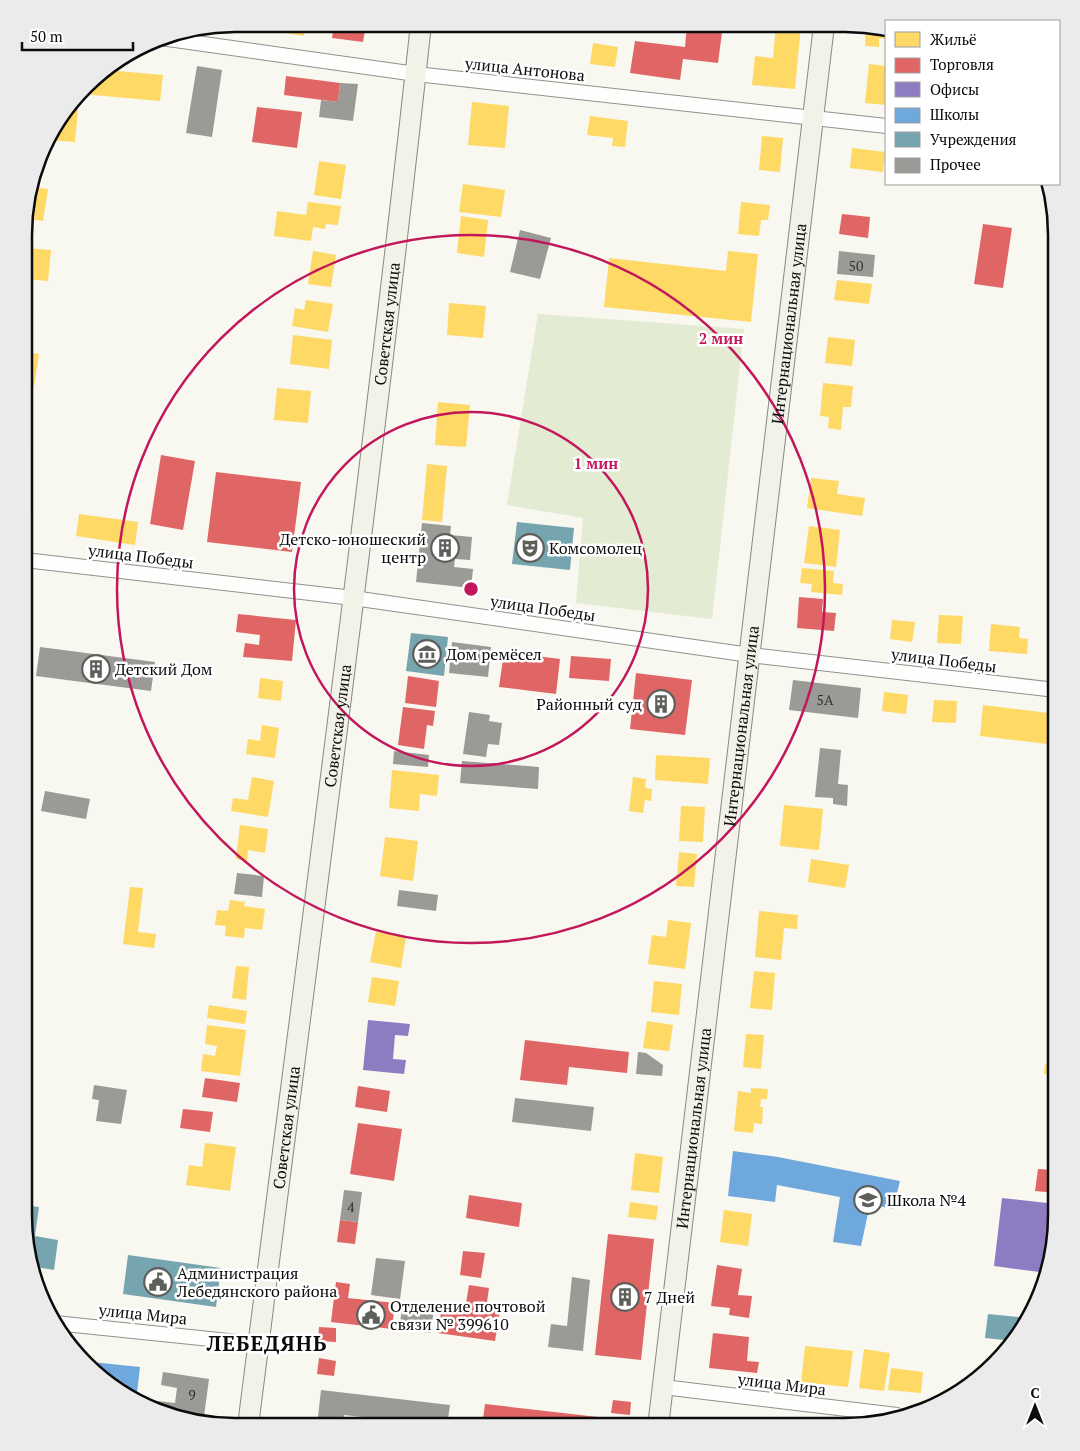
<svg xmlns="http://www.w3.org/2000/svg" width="1080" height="1451" font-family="'PT Serif',serif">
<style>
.green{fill:#e3ebd2}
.homes{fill:#ffd966}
.shops{fill:#e06666}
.offices{fill:#8e7cc3}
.schools{fill:#6fa8dc}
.public{fill:#76a5af}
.building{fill:#9b9a96}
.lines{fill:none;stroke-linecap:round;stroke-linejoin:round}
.street-casing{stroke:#92918e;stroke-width:16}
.secondary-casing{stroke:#888885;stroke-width:22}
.street{stroke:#fefefd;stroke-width:14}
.secondary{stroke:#f3f2e9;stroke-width:20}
.ring{fill:none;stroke:#c2185b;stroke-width:2.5}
.labels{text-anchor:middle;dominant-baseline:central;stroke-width:5;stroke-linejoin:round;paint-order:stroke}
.number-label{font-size:14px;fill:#2f2f2e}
.street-label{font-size:16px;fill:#0b0b0b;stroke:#fff}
.poi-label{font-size:16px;fill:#0b0b0b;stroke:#fff;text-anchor:start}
.district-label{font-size:21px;font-weight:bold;letter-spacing:1px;fill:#0b0b0b;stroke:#fff}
.rim{fill:none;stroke:#0b0b0b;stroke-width:2.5}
.centre{fill:#c2185b;stroke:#fff;stroke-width:2.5}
.ring-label{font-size:15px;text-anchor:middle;font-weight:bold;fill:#c2185b;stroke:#fff;stroke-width:5;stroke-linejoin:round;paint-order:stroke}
</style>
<rect width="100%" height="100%" fill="#f8f7f0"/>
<path class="green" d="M538,314L744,329L712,619L576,603L583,518L507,505Z"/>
<path class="homes" d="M281,24H306L304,36L280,32Z
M776,25H801L795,89L752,85L755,56L773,58Z
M866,26L886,29V39L879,38V47L865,46Z
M593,43L618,47L615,67L590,64Z
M869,64L886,66V105L865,103Z
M107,70L163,75L160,101L82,94L96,76Z
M79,97L75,142L50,140L52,130Z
M472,102L509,106L505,148L468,145Z
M590,116L628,121L625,147L612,146L613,138L587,135Z
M762,136L783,138L780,172L759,170Z
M852,148L885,152L883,172L850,168Z
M319,161L346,165L341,199L314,195Z
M463,184L505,190L501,217L459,212Z
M33,187L48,189L43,221L28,219Z
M308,202L341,206L338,225L326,224L325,229L313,227L311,241L274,236L277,211L306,215Z
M741,202L770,205L768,220H761L759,236L738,234Z
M461,216L488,220L484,257L457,253Z
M26,248L51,250L48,281L25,279Z
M313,251L336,255L331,287L308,284Z
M728,251L758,254L751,322L604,307L609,258L726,271Z
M837,280L872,284L869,304L834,300Z
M306,300L333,304L328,332L292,326L295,308L304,310Z
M449,303L486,306L483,338L447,335Z
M25,306L32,307L30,326L25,325Z
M293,335L332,340L329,369L290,364Z
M828,337L855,340L852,366L825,363Z
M25,352L39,354L34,387L25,386Z
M823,383L853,386L851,407H843L841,430L828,428L829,417L820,416Z
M277,388L311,391L308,423L274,420Z
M438,402L470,405L466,447L435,445Z
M427,464L447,466L442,522L422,520Z
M811,478L839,481L837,494L865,498L862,516L807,508Z
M79,514L138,522L135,545L76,536Z
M809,526L840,530L836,567L804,563Z
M802,568L834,571L833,583L843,584L842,595L811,592L812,584L800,583Z
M939,615L963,616L961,644L937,643Z
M892,620L915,622L912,642L890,639Z
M991,624L1020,627L1019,638L1028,639L1027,654L989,651Z
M260,678L283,681L281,701L258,698Z
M884,692L908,695L906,714L882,711Z
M934,700L957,701L956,723L932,722Z
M983,705L1056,714V745L980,736Z
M262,725L279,728L275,758L246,754L248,739L260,741Z
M656,755L710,758L708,784L655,780Z
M392,770L439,775L437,796L420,794L419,811L389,808Z
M252,777L274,781L268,817L231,811L233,798L248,800Z
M633,777L646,779L645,788L652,789L651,801L645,800L643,813L629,811Z
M784,805L823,809L819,850L780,846Z
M681,806L705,807L703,842L679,841Z
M240,825L268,829L265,853L248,850L247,861L236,859Z
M385,837L418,841L413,881L380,876Z
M679,852L697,854L694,887L676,886Z
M811,859L849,865L845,888L808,882Z
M130,887L143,888L138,932L156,934L154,948L123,944Z
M230,900L245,902L244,906L265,909L262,930L245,928L244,938L225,936L226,926L215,925L217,910L228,911Z
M759,911L798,915L797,929L784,928L781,960L755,957Z
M668,920L691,923L685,969L648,964L652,935L666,937Z
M376,932L406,937L401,968L370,962Z
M236,966L249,967L246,1000L232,998Z
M754,971L775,973L772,1010L750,1008Z
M372,977L399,981L395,1006L368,1002Z
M654,981L682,984L679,1015L651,1012Z
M209,1005L247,1011L245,1024L207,1018Z
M647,1021L673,1025L669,1051L643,1048Z
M207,1025L246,1030L240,1076L201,1071L203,1054L215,1056L217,1046L205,1044Z
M746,1034L764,1035L761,1069L743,1067Z
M1045,1064L1056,1065V1075L1044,1074Z
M751,1088L768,1089L767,1099H761L760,1107H763L762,1124L754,1123L753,1133L734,1131L738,1091L751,1093Z
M205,1143L236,1147L230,1191L186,1185L189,1165L202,1167Z
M635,1153L663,1157L659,1193L631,1190Z
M630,1202L658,1206L656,1220L628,1217Z
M724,1210L752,1214L748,1246L720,1242Z
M805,1346L853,1351L848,1387L801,1382Z
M864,1349L890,1353L884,1391L859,1388Z
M891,1368L923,1372L921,1393L888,1390Z"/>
<path class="shops" d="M334,24H366L363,42L332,38Z
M687,25H723L718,63L683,59L680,80L630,73L635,41L685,47Z
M286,76L340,83L338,102L284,95Z
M257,107L302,112L297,148L252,142Z
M842,214L870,217L868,238L839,234Z
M983,224L1012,228L1003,288L974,284Z
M161,455L195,461L183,530L150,524Z
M216,472L301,482L292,552L207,542Z
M799,597L823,599L822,612L836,613L834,631L797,628Z
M238,614L296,620L292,661L243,657L245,643L259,645L260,635L236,632Z
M504,652L560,659L556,694L499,687Z
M571,656L611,659L609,681L569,678Z
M636,673L692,680L685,735L630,729Z
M408,676L439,681L436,707L405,703Z
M403,707L435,711L433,726L427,725L424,749L398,745Z
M525,1040L629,1052L627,1073L569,1067L567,1085L520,1080Z
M205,1078L240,1083L237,1102L202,1097Z
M358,1086L390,1091L387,1112L355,1107Z
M183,1109L213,1112L210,1132L180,1128Z
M358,1123L402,1129L394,1181L350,1174Z
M1038,1169L1056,1170V1193L1035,1191Z
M469,1195L522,1203L519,1227L466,1218Z
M340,1220L358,1222L355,1244L337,1242Z
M608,1234L654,1239L641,1360L595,1355Z
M463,1251L485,1253L481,1278L460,1275Z
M717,1265L742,1269L738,1295L752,1296L749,1318L729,1315L730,1308L711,1306Z
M336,1282L350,1284L348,1298L395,1303L392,1329L331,1322Z
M469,1285L489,1288L486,1309L500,1311L495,1341L438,1333L442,1305L465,1309Z
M319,1327L336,1328V1342L318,1341Z
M713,1333L749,1337L747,1361L759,1362L757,1373L709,1368Z
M319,1358L336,1361L334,1376L317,1374Z
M613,1400L631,1402L630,1415L611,1413Z
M485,1404L633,1421L632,1427L482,1426Z"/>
<path class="offices" d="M368,1020L410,1024L408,1036L395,1035L393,1059L406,1060L404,1074L363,1070Z
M1002,1198L1056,1204V1230L1047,1273L994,1266Z"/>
<path class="schools" d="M733,1151L778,1157L900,1181L893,1209L870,1204L861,1246L833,1242L840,1197L777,1185L775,1202L728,1196Z
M82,1361L140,1367L137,1393L117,1391Z"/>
<path class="public" d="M517,522L574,528L570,570L512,564Z
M411,633L448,637L444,676L406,671Z
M24,1205L39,1207L35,1236L58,1240L54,1270L36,1267L24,1216Z
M128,1255L221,1268L216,1307L123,1294Z
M988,1314L1028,1318L1021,1333L1003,1353L1004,1340L985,1338Z"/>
<path class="building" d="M197,66L222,70L212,137L186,133Z
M340,83L358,84L353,121L319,117L321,100L338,102Z
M520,230L551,238L540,279L510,272Z
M839,251L875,255L873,277L837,274Z
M422,523L451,526L450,535L472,537L470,560L455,559L454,567L473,569L471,588L416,582Z
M452,642L491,647L488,677L449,673Z
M40,647L155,662L151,691L36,676Z
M793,680L861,688L858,718L789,710Z
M469,712L490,715L489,721L502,723L499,745L488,744L486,757L463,754Z
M820,748L841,750L838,784L848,785L847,806L833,804V798L815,797Z
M394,751L429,755L428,767L393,764Z
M462,761L539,767L538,789L460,783Z
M45,791L90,799L86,819L41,811Z
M237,873L264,876L262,897L234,894Z
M399,890L438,895L436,911L397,906Z
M638,1052L646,1053L663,1065L662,1076L636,1074Z
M94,1085L127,1090L121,1124L96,1121L99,1100L92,1099Z
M515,1098L594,1107L591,1131L512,1122Z
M344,1190L362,1192L358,1222L340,1220Z
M376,1258L405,1261L400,1299L371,1295Z
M572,1277L590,1280L583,1351L548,1347L551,1324L567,1326Z
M414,1304L434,1306L431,1333L399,1329L402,1309L413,1310Z
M163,1372L209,1379L203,1424L157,1406L158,1401L175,1403L177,1388L161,1385Z
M321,1390L450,1405L447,1426L344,1415L342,1426H317Z"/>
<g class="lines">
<defs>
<path id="street" d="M161,38L416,74L886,126
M25,560L353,598L750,655L1056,690
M55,1323L258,1344
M663,1387L897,1415"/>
<g id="secondary">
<path id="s1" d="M248,1426C307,959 370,492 421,24"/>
<path id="s2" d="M658,1427L824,25"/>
</g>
</defs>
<use href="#street" class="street-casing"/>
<use href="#secondary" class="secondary-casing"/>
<use href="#street" class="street"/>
<use href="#secondary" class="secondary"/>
</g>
<g class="ring">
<circle cx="471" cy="589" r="177"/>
<circle cx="471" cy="589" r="354"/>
</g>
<defs>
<symbol id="building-ring" viewBox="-11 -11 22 22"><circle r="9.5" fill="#fff" stroke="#5e5e5b" stroke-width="1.5"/><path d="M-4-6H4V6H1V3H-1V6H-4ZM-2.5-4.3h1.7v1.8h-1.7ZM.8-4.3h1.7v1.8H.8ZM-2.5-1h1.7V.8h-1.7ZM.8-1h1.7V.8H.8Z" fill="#5e5e5b"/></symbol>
<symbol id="theatre-ring" viewBox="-11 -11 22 22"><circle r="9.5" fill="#fff" stroke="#5e5e5b" stroke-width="1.5"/><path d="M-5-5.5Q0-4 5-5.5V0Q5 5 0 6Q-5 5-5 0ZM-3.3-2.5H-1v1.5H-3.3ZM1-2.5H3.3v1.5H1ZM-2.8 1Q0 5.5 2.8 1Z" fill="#5e5e5b"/></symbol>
<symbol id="museum-ring" viewBox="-11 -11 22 22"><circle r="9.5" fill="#fff" stroke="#5e5e5b" stroke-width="1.5"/><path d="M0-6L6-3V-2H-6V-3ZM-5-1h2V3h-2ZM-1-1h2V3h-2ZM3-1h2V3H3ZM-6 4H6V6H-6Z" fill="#5e5e5b"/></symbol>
<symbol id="school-ring" viewBox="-11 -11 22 22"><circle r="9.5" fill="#fff" stroke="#5e5e5b" stroke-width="1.5"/><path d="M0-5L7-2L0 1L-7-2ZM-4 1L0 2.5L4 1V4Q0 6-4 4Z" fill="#5e5e5b"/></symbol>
<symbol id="civic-ring" viewBox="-11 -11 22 22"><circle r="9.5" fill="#fff" stroke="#5e5e5b" stroke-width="1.5"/><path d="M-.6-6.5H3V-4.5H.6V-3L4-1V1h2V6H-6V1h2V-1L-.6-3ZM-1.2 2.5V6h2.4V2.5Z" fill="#5e5e5b"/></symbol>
</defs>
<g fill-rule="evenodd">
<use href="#building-ring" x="429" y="532" width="32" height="32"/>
<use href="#theatre-ring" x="514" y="532" width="32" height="32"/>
<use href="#museum-ring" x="411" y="638" width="32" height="32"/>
<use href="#building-ring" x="80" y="653" width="32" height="32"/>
<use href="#building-ring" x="645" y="688" width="32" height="32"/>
<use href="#school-ring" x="852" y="1184" width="32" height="32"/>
<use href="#civic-ring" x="142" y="1266" width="32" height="32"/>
<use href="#building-ring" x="609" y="1281" width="32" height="32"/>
<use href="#civic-ring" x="355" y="1299" width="32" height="32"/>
</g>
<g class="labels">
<g class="number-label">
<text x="856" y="265">50</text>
<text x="825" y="699">5А</text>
<text x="351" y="1206">4</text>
<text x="192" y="1394">9</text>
</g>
<g class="street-label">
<text transform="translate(525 69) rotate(6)">улица Антонова</text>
<text stroke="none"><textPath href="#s1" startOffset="1111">Советская улица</textPath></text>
<text stroke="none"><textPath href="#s2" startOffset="1111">Интернациональная улица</textPath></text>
<text transform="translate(141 556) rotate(7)">улица Победы</text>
<text transform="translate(543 608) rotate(8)">улица Победы</text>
<text transform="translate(944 660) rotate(7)">улица Победы</text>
<text stroke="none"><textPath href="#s1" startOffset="706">Советская улица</textPath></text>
<text stroke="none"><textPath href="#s2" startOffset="706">Интернациональная улица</textPath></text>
<text stroke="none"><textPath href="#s1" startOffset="301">Советская улица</textPath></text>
<text stroke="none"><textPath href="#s2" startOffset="301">Интернациональная улица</textPath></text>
<text transform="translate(143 1314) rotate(6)">улица Мира</text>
<text transform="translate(782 1384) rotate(7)">улица Мира</text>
</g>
<g class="poi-label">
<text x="426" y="539" text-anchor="end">Детско-юношеский<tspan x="426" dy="18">центр</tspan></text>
<text x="549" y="548">Комсомолец</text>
<text x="446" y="654">Дом ремёсел</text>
<text x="115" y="669">Детский Дом</text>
<text x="642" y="704" text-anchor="end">Районный суд</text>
<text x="887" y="1200">Школа №4</text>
<text x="177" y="1273">Администрация<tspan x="177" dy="18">Лебедянского района</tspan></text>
<text x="644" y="1297">7 Дней</text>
<text x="390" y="1306">Отделение почтовой<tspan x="390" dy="18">связи № 399610</tspan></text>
</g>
<g class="district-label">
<text x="267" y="1343">ЛЕБЕДЯНЬ</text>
</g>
</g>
<path d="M0 0H1080V1451H0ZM235 32H845A203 203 0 0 1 1048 235V1215A203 203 0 0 1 845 1418H235A203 203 0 0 1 32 1215V235A203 203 0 0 1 235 32Z" fill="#ebebeb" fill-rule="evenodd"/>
<path class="rim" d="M235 32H845A203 203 0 0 1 1048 235V1215A203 203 0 0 1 845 1418H235A203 203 0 0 1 32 1215V235A203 203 0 0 1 235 32Z"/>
<circle cx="471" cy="589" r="8" class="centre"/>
<g class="ring-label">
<text x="721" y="344">2 мин</text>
<text x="596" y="469">1 мин</text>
</g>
<rect x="885" y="20" width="175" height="165" fill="#ffffff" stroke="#9d9d9d"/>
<rect x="895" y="32" width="25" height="15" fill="#ffd966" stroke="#9d9d9d"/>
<text x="930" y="45" font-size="15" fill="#0b0b0b">Жильё</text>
<rect x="895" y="58" width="25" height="15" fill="#e06666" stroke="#9d9d9d"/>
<text x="930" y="70" font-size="15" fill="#0b0b0b">Торговля</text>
<rect x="895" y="82" width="25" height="15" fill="#8e7cc3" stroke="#9d9d9d"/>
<text x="930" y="95" font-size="15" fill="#0b0b0b">Офисы</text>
<rect x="895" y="108" width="25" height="15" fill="#6fa8dc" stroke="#9d9d9d"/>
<text x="930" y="120" font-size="15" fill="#0b0b0b">Школы</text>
<rect x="895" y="132" width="25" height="15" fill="#76a5af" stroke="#9d9d9d"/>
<text x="930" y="145" font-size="15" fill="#0b0b0b">Учреждения</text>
<rect x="895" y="158" width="25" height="15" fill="#9b9a96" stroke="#9d9d9d"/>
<text x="930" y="170" font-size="15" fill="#0b0b0b">Прочее</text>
<g transform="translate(1035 1406)" stroke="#ffffff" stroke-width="4" paint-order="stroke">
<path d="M0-4L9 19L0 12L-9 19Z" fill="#0b0b0b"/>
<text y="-8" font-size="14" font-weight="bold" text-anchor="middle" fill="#0b0b0b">С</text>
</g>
<path d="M22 42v8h111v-8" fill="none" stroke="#0b0b0b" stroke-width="2.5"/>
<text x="30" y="42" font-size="15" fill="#0b0b0b" stroke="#ffffff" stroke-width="4" paint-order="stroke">50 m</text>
</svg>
